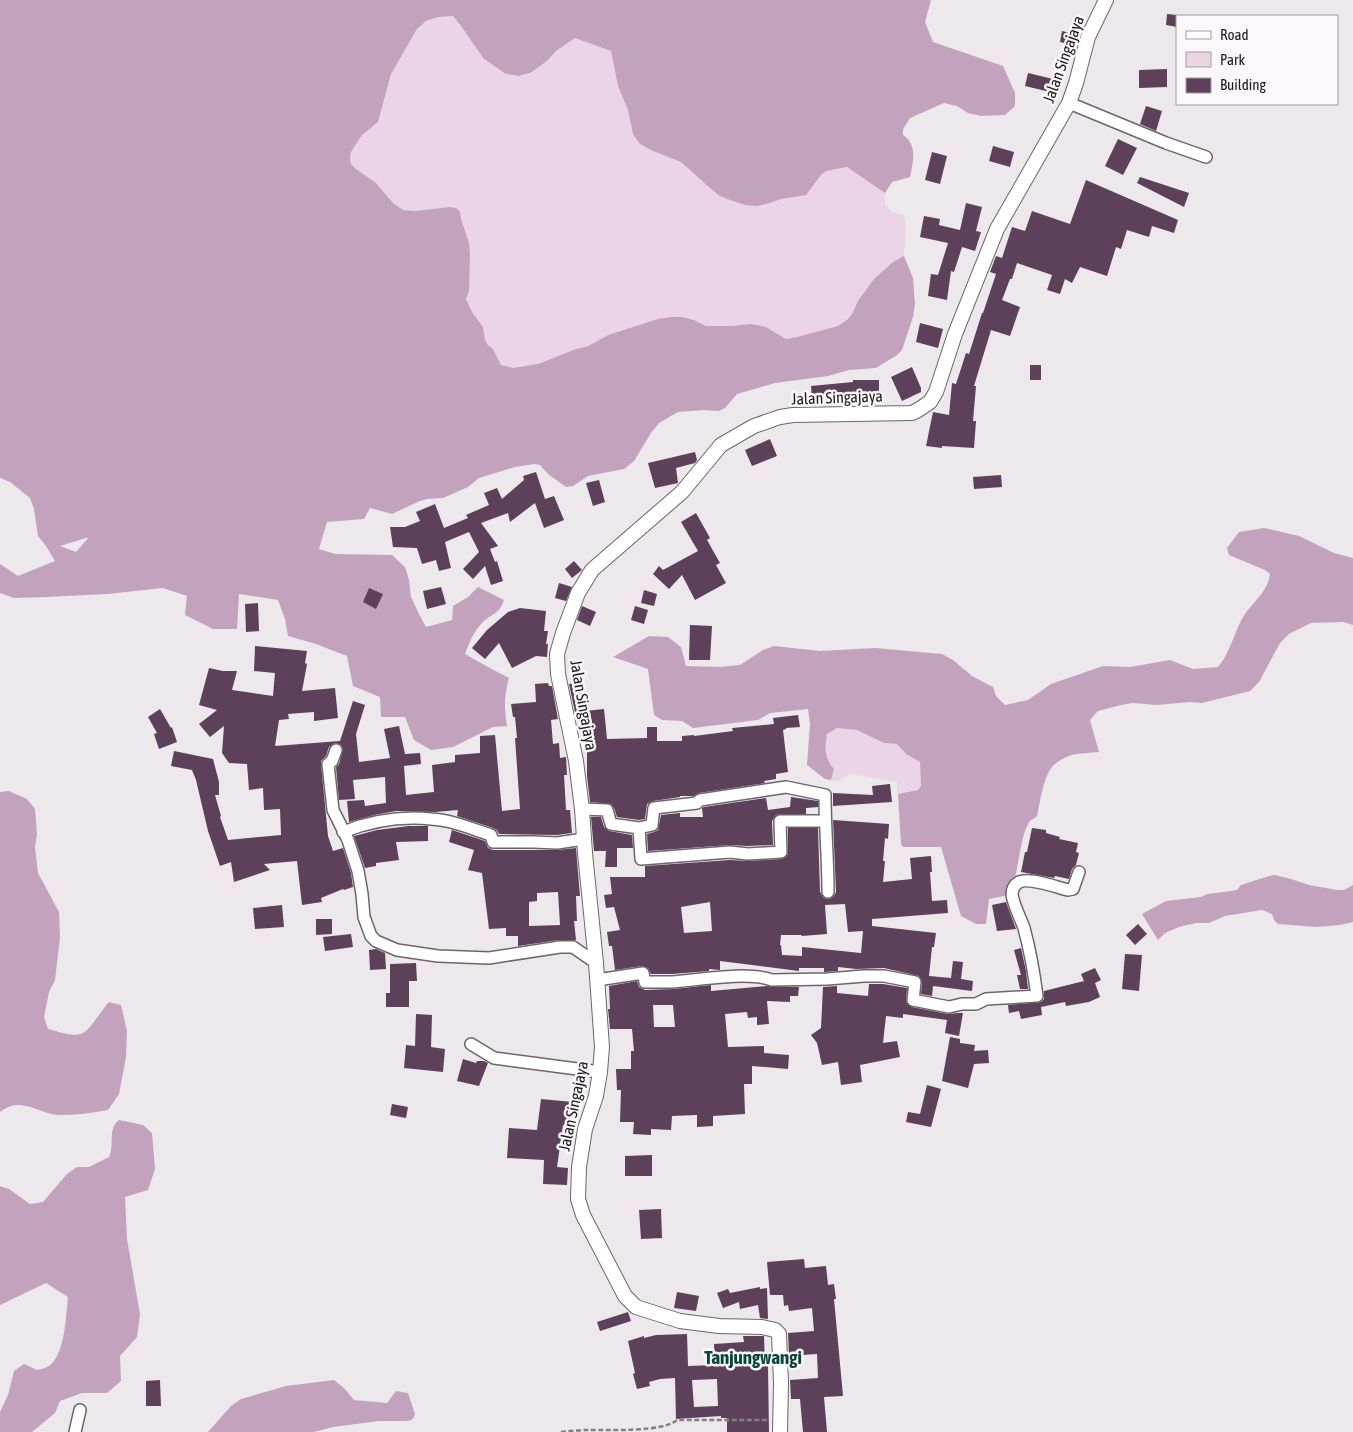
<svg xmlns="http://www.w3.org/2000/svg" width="1353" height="1432" font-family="'Asap Condensed',sans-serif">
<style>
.green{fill:#ead4e6}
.forest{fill:#c3a2be;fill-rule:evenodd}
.building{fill:#5d4059;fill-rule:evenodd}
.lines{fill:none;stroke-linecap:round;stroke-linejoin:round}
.minor-casing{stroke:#6a6669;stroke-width:14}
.tertiary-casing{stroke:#6a6669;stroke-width:16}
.path{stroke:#838082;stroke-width:2.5;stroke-dasharray:5 2.5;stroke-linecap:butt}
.minor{stroke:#fff;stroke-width:11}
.tertiary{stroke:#fff;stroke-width:14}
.labels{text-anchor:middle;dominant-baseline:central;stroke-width:5;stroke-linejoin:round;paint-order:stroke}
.street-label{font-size:16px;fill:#1a191a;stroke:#faf6f9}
.quarter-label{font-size:19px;font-weight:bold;fill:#07453d;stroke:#faf6f9}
</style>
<rect width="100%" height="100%" fill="#ede8ec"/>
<path class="green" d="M453,16L506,74L518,76L532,72L548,60L556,51L575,38L611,51L618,86L628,110L633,134L653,151L681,162L710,188L770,203L781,199L805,195L821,175L826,171L847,167L882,190L885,193V204L892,212L904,215L906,227L904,256L893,262L858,301L852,314L848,319L838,326L797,337L786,339L766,327L750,324L732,326H706L694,320L670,317L658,319L608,335L588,346L576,349L538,364L513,368L501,365L493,349L488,346L485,340L483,327L472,312L466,299L469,291L460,212L449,207L416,211L403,210L393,203L376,183L356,169L351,164L350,158L351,152L362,135L378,122L391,74L417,29L426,21L438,17Z
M837,728L857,730L884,743L897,744L906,754L920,762L921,787L918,790L898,794L897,782L851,774L838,781L831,780L834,769C825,758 825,748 827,734Z"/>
<path class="forest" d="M0,0H931L925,22L933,42L1003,66L1015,93V106L1005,115L981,116L968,113L957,106L944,103L910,118L903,129V135C918,145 913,162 910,177L892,182L885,193L847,167L826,171L821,175L806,195L781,199L770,203L757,206L745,205L733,201L720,196L710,188L681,162L653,151L640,144L633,134L628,110L618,86L611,51L575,38L556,51L548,60L532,72L519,76L506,74L484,59L461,26L453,16L438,17L426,21L417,29L391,74L378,122L362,135L351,152L350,158L351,164L356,169L376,183L393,203L403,210L416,211L449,207L456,208L460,212L461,219L469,243L470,255L469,291L466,299L472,312L483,327L485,340L488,345L493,349L501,365L513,368L538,364L576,349L588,346L608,335L658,319L670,317H682L694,320L706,326H732L750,324L756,325L766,327L786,339L797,337L838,326L848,319L852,314L858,301L874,279L893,262L904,256L913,278L915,304L913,317L902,350L897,355L876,368L849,370L828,376L775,383L737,394L725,408L719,411L704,410L678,412L659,423L651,433L634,461L624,469L588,476L573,486L566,487L548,474L540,465L534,464L515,467L479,478L468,487L443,498L427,499L420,501L392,514L370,508L364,519L327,522L319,549L335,554L392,555L405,567L409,580L411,597L420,616L426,627L452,620L453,606L468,597L478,587L504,600C499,615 492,613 482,623C474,631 469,643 465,654L488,667L509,678C504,697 504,706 507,726L493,727L453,747L431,750L414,740L405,717H381L380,697L353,686L347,656L316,644L288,636L285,619L278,600L239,594L237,629H213L185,615L187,596L163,588L107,594L47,597L14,598L0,593V564L18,576L55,561L46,546L38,536L34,509L30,498L10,482L0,478ZM89,537L76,552L60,546Z
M1264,528L1299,536L1334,553L1353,558V625L1343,622L1311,623L1289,634L1280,643L1259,682L1250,691L1202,703L1190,702L1157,705L1133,703L1121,705L1098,711L1090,720L1099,752C1091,753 1080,753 1072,755C1065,757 1056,762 1052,767C1043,778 1040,803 1037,816C1037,817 1031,820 1031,820C1022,829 1019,861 1016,873C1014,881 1009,887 1009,895L989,899L986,924H976L961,916L941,847H903L901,844L898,794L918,790L921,786L920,762L906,754L897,744L884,743L857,730L837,728L827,734C825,749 824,757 834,769L831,780L825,779L807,765L810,724L808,709L770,713L758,720L693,728L682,721L662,720L654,715L648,669L613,657L649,636L668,637L681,647L686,666L720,667L740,665L763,650L774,646L820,651L875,648L942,654L953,660L972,676L993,687L996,696L1005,705L1028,700L1051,684L1103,666L1130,667L1170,660L1193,669L1218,667C1231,652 1234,631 1245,614C1254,601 1268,591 1270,574L1265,570L1229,555L1227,548L1239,532Z
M9,791L27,799L35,809L37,834L35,847L38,873L59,912L60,937L55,980L49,992L44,1017L48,1029C58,1031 73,1038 83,1033C90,1030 103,1008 109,1002L121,1005L127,1031L126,1057L119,1094L108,1110C92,1113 76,1115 60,1115C37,1114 22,1095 0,1112V792Z
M1275,875L1291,879L1309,885L1337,890H1344L1353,885V922L1340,925L1316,927L1278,924L1274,920L1272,914L1262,910L1225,916L1209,923H1196L1179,927L1165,933L1158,940L1142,914L1166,901L1201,897L1207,894L1231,891L1237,890L1241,885L1269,876Z
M119,1120L143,1125L152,1133L155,1169L148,1190L125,1197L127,1239L140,1314L137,1337L120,1356L121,1381L107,1393H82L60,1401L55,1413L32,1432H0V1412L8,1395L14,1371L24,1364L37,1370C41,1369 46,1368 49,1366C65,1355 66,1315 68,1297L46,1283L0,1305V1186L9,1189L30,1204L43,1202L67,1174L77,1167H89L109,1157C115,1145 107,1129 119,1120Z
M334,1380L345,1389L354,1400L387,1403L396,1391L408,1393L415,1414L412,1420L406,1421H379L333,1427L314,1432H208L231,1406L241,1399L286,1386Z"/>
<path class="building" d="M1167,14L1177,15V27L1166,25Z
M1062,31L1078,35L1075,46L1060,42Z
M1167,69V87L1139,88V70Z
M1028,73L1053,79L1050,92L1025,86Z
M1146,106L1162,111L1156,131L1140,124Z
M1118,139L1137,148L1123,175L1105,166Z
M993,146L1014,152L1010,167L989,161Z
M932,152L947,156L940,184L925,180Z
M1140,177L1189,193L1184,207L1137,183Z
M1086,180L1178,220L1174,233L1152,226L1149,237L1127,230L1121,249L1116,247L1107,276L1080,267L1072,283L1065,279L1060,294L1047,290L1052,275L1017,263L1012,279H1010L1002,300L1020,307L1010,336L991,330L974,386H976L973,421H976L974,448L942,446V448L926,446L933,412L949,415L952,383L956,384L966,353L969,354L982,313H983L996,274L990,272L996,256L1002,258L1012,227L1025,231L1032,211L1070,224Z
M966,203L982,207L976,231L981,232L975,251L962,247L954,272L951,271L947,300L928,296L931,274L938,275L948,243L920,237L924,216L940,219L939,225L960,230Z
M920,323L943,329L938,348L916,342Z
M1030,365H1041V380H1030Z
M912,367L921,388V392L902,401L891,377Z
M853,380H879V397L853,398V395L812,399L811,386L853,382Z
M770,439L777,456L752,466L745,450Z
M695,452L697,460L695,463L676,468L678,483L655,488L648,463Z
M536,472L545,499L554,496L564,520L544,528L535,503L510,522L508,513L481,523L498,546L490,549L495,562L497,561L503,581L491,585L485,566L473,579L463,569L479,552L469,532L445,542L451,568L439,571L436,560L422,564L417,548L393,547L390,527H405L420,521L416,512L435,504L444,528L468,518L466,515L489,505L484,493L497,488L502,499L524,480L523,476Z
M1001,475L1002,487L974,489L973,477Z
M599,480L605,502L593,506L586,483Z
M696,513L710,538L707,540L720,563L716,565L726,583L695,600L682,575L669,589L653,574L659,566L663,570L698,551L681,522Z
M574,561L582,570L572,578L565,569Z
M559,583L572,587L566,601L555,598Z
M441,587L446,604L427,609L423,591Z
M369,588L383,594L376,609L363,602Z
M644,590L657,594L654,606L641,603Z
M258,603L259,631L246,632L245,604Z
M582,606L596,612L590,626L577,620Z
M635,606L648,610L644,624L631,620Z
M520,608L546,611L544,631H548L546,644H548L547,657L536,656L512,668L499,643L485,659L472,648L487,630L508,612Z
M690,625L712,626L710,660H689Z
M255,646L307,651L305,663L307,664L302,691L335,688L338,718L314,721V712L288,714L289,719L279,720L275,746L340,741L353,701L365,705L356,734L359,762L390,758L384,729L399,726L405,754L420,753L421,764L404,766L406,795L434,792L432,765L455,762V755L480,753V736L495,735L502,811L520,809L515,738H517L515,717H513L511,704L536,702L535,684L548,683L549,686H552L558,719L551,720L553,744L559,743L560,758L566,757L567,775H564L566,810H570L572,833L557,835L499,834L497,830L493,828L457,816L458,810L435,812L396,811L374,815L349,822L347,801L364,800L365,806L386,803L385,777L353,780L355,799L339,800L336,767L339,764L343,749L341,745L335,743L329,747L326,756L321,761V764L328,836L333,851L343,848L351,873L353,887L344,890L343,889L321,898L322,902L302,905L297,861L264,864L270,870L234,882L231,862L220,866L208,831L196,780L192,770L171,766L174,751L213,759L219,782V795H215L221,816L220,817L228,840L281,835L280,809L264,810L263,788L249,790L247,764L229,763L222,753L224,726L210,737L199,724L217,710L199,705L209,668L223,671H237L232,690L273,696L275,673L254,671Z
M582,682L585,711L604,709L607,739L647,738V727H657V741H682V736L694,735V736L733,731L732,728L774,724L773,718L798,715L800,727L786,728V729L783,730L788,772L776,774V779L764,781L765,783L699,793L694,796H680V797L653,801L647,804L645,819L639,820L617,817L614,808L611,804L590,802L587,776V730L580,731L578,716L576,717L569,684Z
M160,709L171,728L172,727L177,742L159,749L154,734L157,733L148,717Z
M890,784L892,802L833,806V793L873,795L872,786Z
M791,797L818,801V807L806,808V814H780L776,815L772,821L773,845L748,846L730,845L648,851L647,834L654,832L658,830L661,815L680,813V817H703L702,808L704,807L766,798L768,810L790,807Z
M591,817H601L604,827L609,831L632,835L633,848H617V867H605L606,851H594Z
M833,820L889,824L888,839L885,838L883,861H885L883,882L912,879L910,858L931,856L932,872H930L932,901L947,900L948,913L872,919V926L936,933L934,947H932L929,976L951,978L953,961L963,962L961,979L973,981L972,991L933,986L932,996L921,994L922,982L919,976L884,968L856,969L838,967V971L824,972V968H799V971L720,961V970L709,969V971L672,974H651L648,968L642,966L615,970L612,946H609L607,932L620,930L614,907L606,908L604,895L612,894L610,877H645V866L730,860L748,861L782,859L787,856L788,852V828H818L820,892L824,898L829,899L834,896L836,892ZM710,902L712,931L684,933L681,907ZM845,904L848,932L863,931L861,953L802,947V956L782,955L781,945H780L781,935H801L802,936L827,934L825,905Z
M409,826H428V841L396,842L399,860L376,863V866L365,868L354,836L377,830Z
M1032,828L1046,830V833L1060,837L1059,839L1078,843L1076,852L1079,853L1076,865L1072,869L1069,879L1055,876L1054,878L1021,872L1025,852H1027Z
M452,830L485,841L488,848L493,850H557L576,848L580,896H576L577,921H574L576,940H559L518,946V936H506V928L489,929L482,873L468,870L474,850L449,842ZM558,892L560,925L529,926V902L537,901V893Z
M1006,902L1016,929L997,931L992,905Z
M282,905L284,927L255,929L253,908Z
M316,919H332V934L316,935Z
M1138,924L1147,934L1135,945L1126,935Z
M351,934L353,947L325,951L323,937Z
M1021,948L1026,971L1028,989H1020L1017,975H1021L1014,950Z
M376,949L385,953L386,969L370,970L369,950Z
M1125,954L1142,955L1139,991L1122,989Z
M416,963L417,981H409V1007H386V993H390V964Z
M1095,968L1101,980L1095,983L1100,997L1089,1002L1066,1006L1065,1002L1041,1007L1042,1015L1021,1019L1019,1011L1009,1013L1008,1005L1041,1002L1044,999V991L1084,981L1081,974Z
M637,981L639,987L645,990L673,989L711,985V991L767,986L799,987L798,996H790V1002L767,1001L769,1024L757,1025V1017L748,1018L747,1012L725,1014L728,1047L764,1046V1053L789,1055L788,1069L752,1066V1084H744L745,1114L713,1116V1126L697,1127V1115L672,1116L671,1130L651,1129V1135L633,1134L634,1122H620L621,1090H617L616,1069H631V1051H634L632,1029H610L608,1009H610L609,986ZM653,1005H673L675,1027H654Z
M869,984H883L907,988L906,1002L912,1007L948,1014L958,1013H963L959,1036L945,1033L947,1020L903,1014V1018L886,1016L883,1043L897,1041L900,1057L860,1065L862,1082L841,1085L838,1062L822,1065L817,1043L811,1035L821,1028L823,987L837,986V993L868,996Z
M416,1014L432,1015L431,1047L445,1049L443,1072L404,1068L406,1045L415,1046Z
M950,1037L960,1039V1043L975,1045L974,1051L988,1050L989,1063L974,1064L968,1088L942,1081Z
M463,1059L476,1063L477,1061H484L488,1063L479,1086L457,1081Z
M927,1085L941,1089L931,1127L906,1122L908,1112L920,1114Z
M541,1099L573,1102L571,1126L563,1125L557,1167L568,1168L567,1185L543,1184L544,1160L507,1158L509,1128L537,1130Z
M392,1104L408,1107L406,1118L390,1115Z
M652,1155V1176H625V1156Z
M661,1209L662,1238L641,1239L639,1210Z
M804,1259L805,1268L826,1266L828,1285L834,1284L836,1299H834L843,1396L824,1397L827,1432H803L800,1399H791L790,1380L818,1378L817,1354L789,1356L788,1333L814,1331L812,1308L789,1311L788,1305L784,1306L783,1295H770L767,1262Z
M760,1287V1289L767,1288L768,1319L760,1318L758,1305L740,1309L739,1302L723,1308L717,1293L728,1289L730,1293Z
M677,1292L699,1296L696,1311L674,1308Z
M628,1312L631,1321L600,1331L597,1322Z
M687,1334L688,1366L715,1365L714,1344L744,1342L743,1336H764L765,1366H768L769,1432H727V1418H721V1416L676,1419L675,1378L660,1379L649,1382L650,1386L637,1389L633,1374L635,1373L628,1341L644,1336V1338L656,1335ZM717,1379L718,1406L694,1407L692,1380Z
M160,1380L161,1406H146V1381Z"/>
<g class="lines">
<defs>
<path id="minor" d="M1069,103L1166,143L1206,157
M336,750L332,761L328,764L333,810L348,840L358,871L362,894L364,917L371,936L376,941L397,950L438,956L489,958L560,947H573L596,963
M582,809L607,810L611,824L639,828L652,825L654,808L697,803L700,800L786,787L825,795C825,828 828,859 828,892
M639,828L641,859L730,852L748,854L781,852L780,821H825
M343,832C371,821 401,816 431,819C452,820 472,829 491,835L493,842H534L557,843L584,839
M597,980L643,973L645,982C654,982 663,982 672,982C698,980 748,971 772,980L827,979L864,976H884L915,982L913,1000L949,1007L962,1004H976L986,999L1037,996C1034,973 1030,950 1024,928C1020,917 1014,906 1012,895C1012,890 1014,885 1019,882C1029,877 1056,887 1068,890L1073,889L1079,872
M471,1044L494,1058L600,1072
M75,1432L80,1410"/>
<path id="tertiary" d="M780,1432L781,1383L779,1334L775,1330L762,1327L719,1326L680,1321L636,1307L625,1296L583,1215L578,1199L579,1167L585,1129L596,1096L600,1072L602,1047L596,963L585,853L582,809L576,761L558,674L557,654L563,633L578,593L592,570L682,492L721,445L754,426L780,417L793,415L912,413L918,410L930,402L936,392L955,334L997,229L1069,103L1076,83L1088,37L1106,0"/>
</defs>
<use href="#minor" class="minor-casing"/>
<use href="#tertiary" class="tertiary-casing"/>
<path class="path" d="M561,1432C570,1431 580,1430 589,1430C609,1430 664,1432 677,1420H769"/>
<use href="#minor" class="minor"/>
<use href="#tertiary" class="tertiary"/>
</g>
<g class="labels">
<g class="street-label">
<text transform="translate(1063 59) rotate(-70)">Jalan Singajaya</text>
<text transform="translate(837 397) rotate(-2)">Jalan Singajaya</text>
<text transform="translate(584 705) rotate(80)">Jalan Singajaya</text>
<text transform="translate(573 1106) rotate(-78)">Jalan Singajaya</text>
</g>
<g class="quarter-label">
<text x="753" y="1357">Tanjungwangi</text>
</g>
</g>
<rect x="1176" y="15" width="162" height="90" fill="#faf6f9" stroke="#a09ea0"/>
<rect x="1186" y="31" width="25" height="8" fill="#ffffff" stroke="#a09ea0"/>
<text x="1220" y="40" font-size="15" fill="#1a191a">Road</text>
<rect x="1186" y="52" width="25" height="15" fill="#ead4e6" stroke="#a09ea0"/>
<text x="1220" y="65" font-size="15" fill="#1a191a">Park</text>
<rect x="1186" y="78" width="25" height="15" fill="#5d4059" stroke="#a09ea0"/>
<text x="1220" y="90" font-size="15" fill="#1a191a">Building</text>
</svg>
